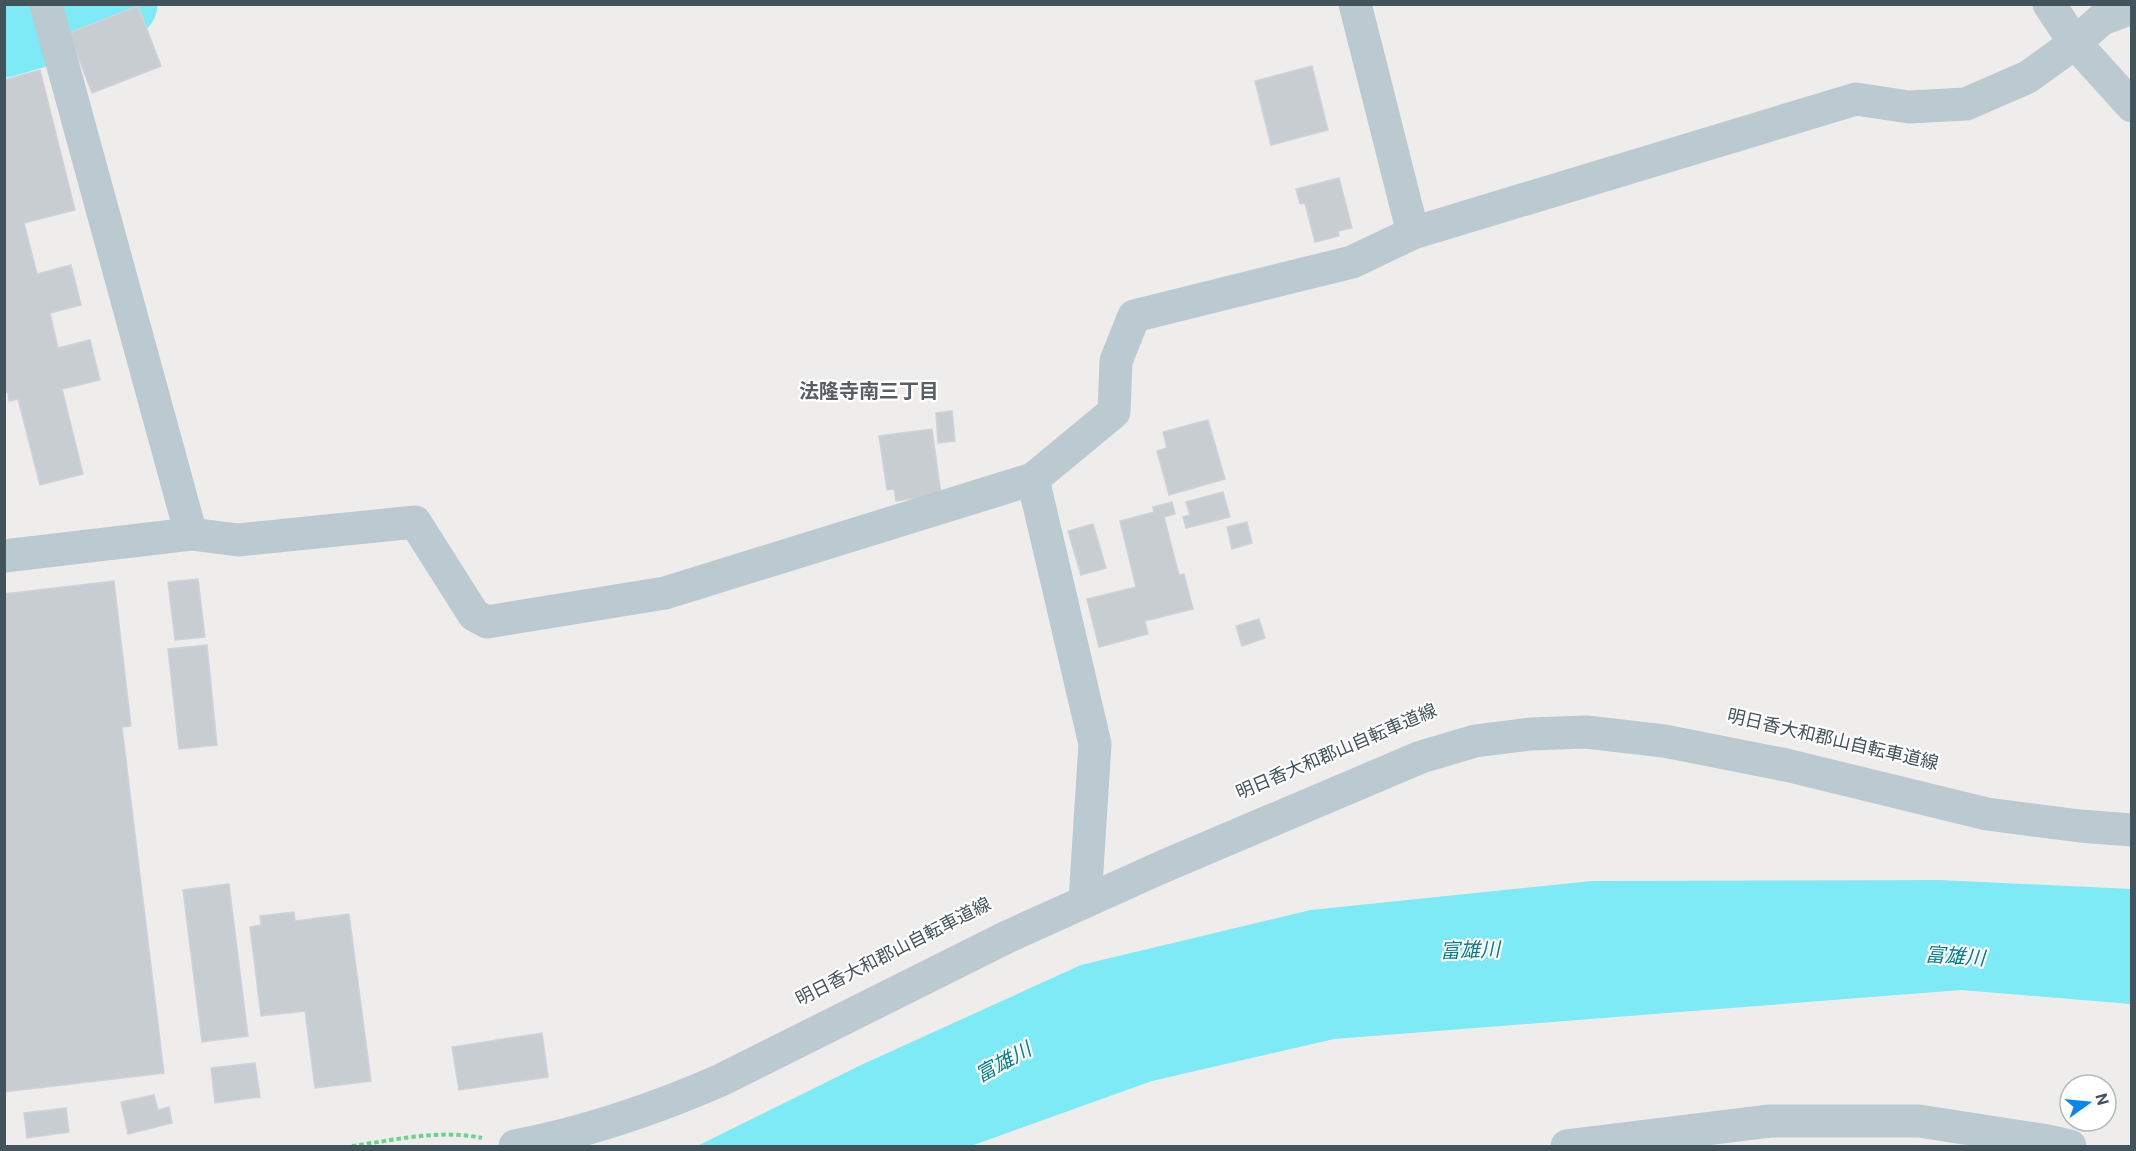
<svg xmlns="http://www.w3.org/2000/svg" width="2136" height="1151" font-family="Roboto,'Noto Sans JP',sans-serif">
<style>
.water{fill:#7deaf5}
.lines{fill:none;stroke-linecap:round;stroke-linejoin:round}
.river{stroke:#7deaf5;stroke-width:69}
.building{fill:#c8cdd2;stroke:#cfd3d9;stroke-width:1.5}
.path{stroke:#69d492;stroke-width:4;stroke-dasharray:4.5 3;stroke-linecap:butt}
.minor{stroke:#bbc9d1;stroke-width:33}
.labels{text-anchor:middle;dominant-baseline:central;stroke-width:4.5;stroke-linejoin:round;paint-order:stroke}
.street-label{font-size:18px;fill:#43535b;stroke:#fff}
.neighbourhood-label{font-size:20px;font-weight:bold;fill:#585e62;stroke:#fff}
.water-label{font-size:20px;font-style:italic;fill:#047e89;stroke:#fff}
</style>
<rect width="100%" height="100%" fill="#efecec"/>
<path class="water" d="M1939,880L2131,889V1004L1961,990L1334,1039L1152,1081L971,1146H697L859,1066L1081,965L1311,910L1592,881Z"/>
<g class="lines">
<path class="river" d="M4,43L89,18L123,4"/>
</g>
<path class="building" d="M138,6L161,66L92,93L69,33Z
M1312,66L1328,130L1271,145L1255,81Z
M40,70L75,210L24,223L37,274L71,265L81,305L50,313L58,348L90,340L100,380L62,389L83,474L40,485L18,399L9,401L8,392L4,393V80Z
M1339,178L1352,228L1338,231L1339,236L1315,242L1305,203L1300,204L1296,189Z
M952,411L955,441L938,443L936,413Z
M1208,420L1225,479L1169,495L1157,451L1167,448L1163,432Z
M932,429L941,494L896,501L894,489L887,490L879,436Z
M1223,492L1230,517L1186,528L1183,517L1190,515L1186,502Z
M1172,502L1175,514L1164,517L1179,575L1184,574L1193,609L1145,621L1148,634L1099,647L1087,599L1136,587L1120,521L1154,512L1153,507Z
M1247,522L1252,543L1232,549L1227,527Z
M1093,524L1106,568L1081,575L1068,531Z
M198,579L205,637L175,640L168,582Z
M114,581L131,726L122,727L164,1073L4,1092V594Z
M1259,619L1265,638L1242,646L1236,626Z
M207,645L217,745L179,749L168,649Z
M229,884L248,1036L202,1042L183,890Z
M294,912L295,921L349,914L371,1081L315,1088L305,1011L261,1016L250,927L261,925L260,916Z
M542,1033L548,1077L459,1090L452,1047Z
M255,1063L260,1097L215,1103L211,1068Z
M154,1095L158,1110L169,1107L172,1123L128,1134L121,1102Z
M66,1108L69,1132L27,1138L24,1113Z"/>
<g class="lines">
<path class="path" d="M352,1146C395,1140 440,1129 482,1138"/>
<path class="minor" d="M46,4L191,534L238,540L415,522L474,615L487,622L665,593L1033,479L1114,412L1116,361L1134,316L1352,262L1413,233L1856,99L1909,107L1966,104L2028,77L2075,43L2102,19L2132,8
M1355,4L1413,233
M2049,4L2075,43L2132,106
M1033,479L1095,744L1085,901
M4,556L191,534
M515,1146C586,1132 655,1109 721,1080L1007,937L1162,867L1421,757L1475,741L1530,734L1586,732L1664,741L1786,765L1987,814L2080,826L2132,830
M1567,1146L1770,1121H1919L2048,1141L2070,1146"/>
</g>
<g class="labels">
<g class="street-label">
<text transform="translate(1833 739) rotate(13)">明日香大和郡山自転車道線</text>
<text transform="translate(1336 751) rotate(-23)">明日香大和郡山自転車道線</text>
<text transform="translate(893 951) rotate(-27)">明日香大和郡山自転車道線</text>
</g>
<g class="neighbourhood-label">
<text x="869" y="391">法隆寺南三丁目</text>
</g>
<g class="water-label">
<text transform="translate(1470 950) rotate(-2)">富雄川</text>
<text transform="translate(1955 956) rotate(4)">富雄川</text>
<text transform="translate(1003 1062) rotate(-29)">富雄川</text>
</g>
</g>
<rect width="2136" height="1151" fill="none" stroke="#43535b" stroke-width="12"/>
<g transform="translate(2088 1103) rotate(75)"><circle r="28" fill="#ffffff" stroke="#b4babd" stroke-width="1.5"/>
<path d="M0-4.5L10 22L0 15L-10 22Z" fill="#0688ef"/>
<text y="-9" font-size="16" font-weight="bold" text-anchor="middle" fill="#43535b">N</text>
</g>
</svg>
